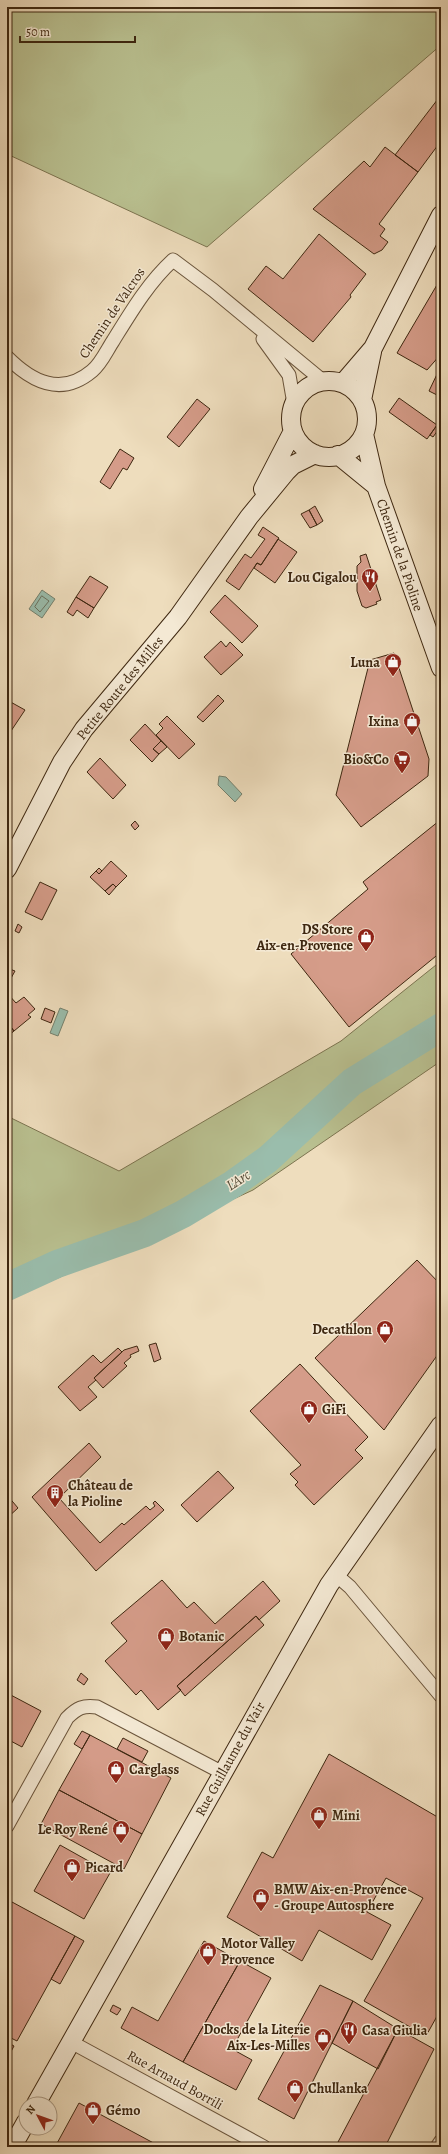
<svg xmlns="http://www.w3.org/2000/svg" width="448" height="2154" font-family="Alegreya,serif">
<style>
.green{fill:#b9c090;stroke:#7c7450}
.water{fill:#9abdac;stroke:#75816e}
.lines{fill:none;stroke-linecap:round;stroke-linejoin:round}
.shore{stroke:#6c725e;stroke-width:1}
.river{stroke:#9abdac;stroke-width:28}
.building{fill:#d59c89;stroke:#3e2710}
.street-casing{stroke:#6a543b;stroke-width:15}
.secondary-casing{stroke:#3e2710;stroke-width:20}
.street{stroke:#f4e9d4;stroke-width:13}
.secondary{stroke:#f4e9d4;stroke-width:18}
.labels{text-anchor:middle;dominant-baseline:central;stroke-width:3;stroke-linejoin:round;paint-order:stroke}
.street-label{font-size:14px;fill:#3e2710;stroke:#f4e9d4}
.poi-label{font-size:14px;font-weight:bold;fill:#3e2710;stroke:#f4e9d4;text-anchor:start}
.water-label{font-size:15px;font-style:italic;fill:#554c37;stroke:#f4e9d4}
</style>
<rect width="100%" height="100%" fill="#eeddbd"/>
<filter id="stains"><feTurbulence type="fractalNoise" baseFrequency=".005" numOctaves="4"/><feColorMatrix values="0 0 0 0 .2 0 0 0 0 .09 0 0 0 0 .02 0 0 0 .5 -.17"/></filter>
<radialGradient id="worn" r=".72"><stop offset=".6" stop-color="#630" stop-opacity="0"/><stop offset="1" stop-color="#630" stop-opacity=".3"/></radialGradient>
<path class="green" d="M7,7H441V45L207,247L7,154Z
M441,961V1061L253,1190L134,1245L7,1300V1116L119,1171L341,1041Z"/>
<path class="water" d="M42,590L55,599L42,618L29,609Z
M219,776L226,777L242,794L235,802L218,785Z
M60,1008L68,1011L58,1036L50,1033Z"/>
<g class="lines">
<path class="shore" d="M42,596L49,601L40,612L35,607Z"/>
<path class="river" d="M7,1287L57,1264L145,1233L183,1214L233,1184L268,1159L352,1082L441,1027"/>
</g>
<path class="building" d="M441,95V141L418,172L395,155Z
M385,147L418,172L379,224L385,229L380,236L388,242L382,250L374,254L313,209L364,161L370,167Z
M319,234L366,274L350,295L351,297L313,342L248,289L266,266L283,279Z
M441,278V354L427,370L397,353Z
M439,370L441,371V397L429,391Z
M399,398L437,425L427,439L389,412Z
M197,399L210,409L179,447L167,437Z
M440,421L441,426L433,437L430,435Z
M120,449L134,458L127,470L123,468L110,489L100,482Z
M315,506L323,521L317,525L309,510Z
M309,510L317,525L310,528L301,514Z
M263,527L279,538L261,565L257,563L239,590L226,581L245,554L251,558L265,539L258,535Z
M278,539L297,552L275,583L254,568L257,563L261,565Z
M366,554L381,600L376,602L377,604L366,608L362,606L357,591V566L361,562L360,556Z
M90,576L108,587L94,608L76,597Z
M225,595L258,626L242,643L210,612Z
M76,597L94,608L88,618L77,610L73,616L67,612Z
M221,641L226,647L230,642L243,655L221,675L204,657Z
M394,653L429,759L428,776L361,827L336,795L370,660Z
M218,695L224,701L203,722L197,717Z
M7,700L25,710L11,731L7,729Z
M167,716L195,744L179,759L156,735L163,728L159,724Z
M145,724L161,741L153,749L159,754L152,762L130,740Z
M161,741L167,747L159,754L153,749Z
M100,758L126,785L113,799L87,772Z
M135,821L139,826L135,830L131,825Z
M439,821L441,823V952L349,1027L291,954L368,889L363,882Z
M111,861L127,876L116,887L113,884L105,891L90,877L96,871L99,874Z
M99,868L102,871L99,874L96,871Z
M40,882L57,890L42,920L25,912Z
M113,884L116,887L109,895L105,891Z
M18,924L22,927L19,933L15,931Z
M7,968L15,971L10,980L7,979Z
M7,993L16,1003L24,997L35,1009L28,1015L31,1017L14,1031L7,1022Z
M45,1008L55,1012L51,1023L41,1019Z
M7,1022L14,1031L8,1036L7,1035Z
M417,1260L441,1285V1350L384,1430L315,1358Z
M156,1343L161,1359L154,1362L149,1345Z
M137,1346L139,1351L130,1355L131,1357L124,1363L127,1366L103,1388L94,1378L124,1350Z
M118,1348L122,1352L94,1378L96,1380L88,1387L97,1397L80,1411L58,1387L93,1355L101,1363Z
M300,1364L368,1437L355,1450L363,1458L314,1505L295,1485L298,1482L290,1474L301,1465L250,1411Z
M89,1443L101,1457L59,1498L100,1543L122,1523L124,1525L146,1506L150,1510L155,1506L153,1503L155,1501L164,1510L96,1571L32,1497Z
M218,1471L234,1488L197,1522L181,1505Z
M7,1495L18,1508L7,1518L8,1507Z
M162,1580L187,1608L194,1602L215,1624L263,1581L280,1601L259,1620L256,1616L177,1686L181,1690L158,1710L141,1690L136,1695L105,1661L127,1641L111,1623Z
M256,1616L264,1625L185,1696L177,1686Z
M81,1673L88,1679L84,1685L77,1680Z
M7,1693L41,1711L22,1747L7,1739Z
M82,1731L90,1735L82,1749L74,1744Z
M90,1735L171,1778L142,1834L59,1790Z
M123,1738L148,1751L142,1762L117,1749Z
M329,1754L441,1819V2009L426,2036L364,2001L423,1898L386,1878L367,1912L391,1925L372,1960L319,1930L302,1961L227,1917L262,1852L273,1858Z
M59,1790L142,1834L124,1869L41,1824Z
M60,1845L110,1873L84,1919L34,1891Z
M12,1902L75,1936L17,2041L7,2036V1912Z
M75,1936L84,1941L60,1984L51,1979Z
M204,1941L240,1961L183,2062L121,2028L132,2007L158,2021Z
M240,1961L271,1978L232,2049L252,2060L236,2090L183,2062Z
M320,1985L353,2001L294,2119L258,2099Z
M353,2001L398,2029L378,2069L332,2043Z
M113,2005L121,2009L117,2015L110,2011Z
M398,2029L434,2049L385,2147H347L338,2142Z
M7,2042L14,2046L7,2059Z
M79,2103L161,2147H55Z"/>
<g class="lines">
<defs>
<path id="street" d="M263,339L289,375L294,404
M7,357C32,382 61,397 92,371C101,364 107,350 113,341C131,312 148,283 173,260L213,290L323,381
M335,1574L350,1587L441,1696
M7,1826L67,1718C77,1708 83,1705 97,1707L223,1773
M71,2042L264,2147
M437,2147L441,2141"/>
<path id="secondary" d="M291 419a38 38 0 1 1 76 0a38 38 0 1 1-76 0Z
M343,383L373,348L441,215
M362,400L372,352
M364,434L376,486L441,668
M338,455L376,486
M263,489L293,431
M7,869L62,762L84,729L178,617L249,517L286,472L293,465L315,454
M36,2104L329,1585L441,1425
M12,2147L26,2122"/>
</defs>
<use href="#street" class="street-casing"/>
<use href="#secondary" class="secondary-casing"/>
<use href="#street" class="street"/>
<use href="#secondary" class="secondary"/>
</g>
<defs>
<symbol id="restaurant-pin" viewBox="-11 -11 22 30"><path d="M0 17L-7.5 6A9.5 9.5 0 1 1 7.5 6Z" fill="#8f2418" stroke="#f4e9d4"/><path d="M-5-6h1v4h1v-4h1v4h1v-4h1v5L-1.5 .5V6h-2V.5L-5-1ZM5-6V6H3V1.5H1.5Q1.5-4 5-6Z" fill="#fff"/></symbol>
<symbol id="shop-pin" viewBox="-11 -11 22 30"><path d="M0 17L-7.5 6A9.5 9.5 0 1 1 7.5 6Z" fill="#8f2418" stroke="#f4e9d4"/><path d="M-5-2.5h2.3a2.7 3.5 0 0 1 5.4 0H5L5.5 6h-11ZM-1.5-2.5h3a1.5 2.3 0 0 0-3 0Z" fill="#fff"/></symbol>
<symbol id="supermarket-pin" viewBox="-11 -11 22 30"><path d="M0 17L-7.5 6A9.5 9.5 0 1 1 7.5 6Z" fill="#8f2418" stroke="#f4e9d4"/><path d="M-6-5.5h2.5l.6 2H6L4.5 2H-2.5L-4.4-4H-6ZM-1.5 3.2a1.3 1.3 0 1 0 .1 0ZM3 3.2a1.3 1.3 0 1 0 .1 0Z" fill="#fff"/></symbol>
<symbol id="building-pin" viewBox="-11 -11 22 30"><path d="M0 17L-7.5 6A9.5 9.5 0 1 1 7.5 6Z" fill="#8f2418" stroke="#f4e9d4"/><path d="M-4-6H4V6H1V3H-1V6H-4ZM-2.5-4.3h1.7v1.8h-1.7ZM.8-4.3h1.7v1.8H.8ZM-2.5-1h1.7V.8h-1.7ZM.8-1h1.7V.8H.8Z" fill="#fff"/></symbol>
</defs>
<g fill-rule="evenodd">
<use href="#restaurant-pin" x="360" y="567" width="20" height="27"/>
<use href="#shop-pin" x="383" y="652" width="20" height="27"/>
<use href="#shop-pin" x="402" y="711" width="20" height="27"/>
<use href="#supermarket-pin" x="392" y="749" width="20" height="27"/>
<use href="#shop-pin" x="356" y="927" width="20" height="27"/>
<use href="#shop-pin" x="375" y="1319" width="20" height="27"/>
<use href="#shop-pin" x="299" y="1399" width="20" height="27"/>
<use href="#building-pin" x="45" y="1483" width="20" height="27"/>
<use href="#shop-pin" x="156" y="1626" width="20" height="27"/>
<use href="#shop-pin" x="106" y="1759" width="20" height="27"/>
<use href="#shop-pin" x="309" y="1805" width="20" height="27"/>
<use href="#shop-pin" x="111" y="1819" width="20" height="27"/>
<use href="#shop-pin" x="62" y="1857" width="20" height="27"/>
<use href="#shop-pin" x="251" y="1887" width="20" height="27"/>
<use href="#shop-pin" x="198" y="1941" width="20" height="27"/>
<use href="#restaurant-pin" x="339" y="2020" width="20" height="27"/>
<use href="#shop-pin" x="313" y="2027" width="20" height="27"/>
<use href="#shop-pin" x="285" y="2078" width="20" height="27"/>
<use href="#shop-pin" x="83" y="2100" width="20" height="27"/>
</g>
<g class="labels">
<g class="street-label">
<text transform="translate(112 313) rotate(-56)">Chemin de Valcros</text>
<text transform="translate(400 555) rotate(71)">Chemin de la Pioline</text>
<text transform="translate(120 688) rotate(-51)">Petite Route des Milles</text>
<text transform="translate(230 1759) rotate(-61)">Rue Guillaume du Vair</text>
<text transform="translate(175 2080) rotate(29)">Rue Arnaud Borrili</text>
</g>
<g class="poi-label">
<text x="357" y="577" text-anchor="end">Lou Cigalou</text>
<text x="380" y="662" text-anchor="end">Luna</text>
<text x="399" y="721" text-anchor="end">Ixina</text>
<text x="389" y="759" text-anchor="end">Bio&amp;Co</text>
<text x="353" y="929" text-anchor="end">DS Store<tspan x="353" dy="16">Aix-en-Provence</tspan></text>
<text x="372" y="1329" text-anchor="end">Decathlon</text>
<text x="322" y="1409">GiFi</text>
<text x="68" y="1485">Château de<tspan x="68" dy="16">la Pioline</tspan></text>
<text x="179" y="1636">Botanic</text>
<text x="129" y="1769">Carglass</text>
<text x="332" y="1815">Mini</text>
<text x="108" y="1829" text-anchor="end">Le Roy René</text>
<text x="85" y="1867">Picard</text>
<text x="274" y="1889">BMW Aix-en-Provence<tspan x="274" dy="16">- Groupe Autosphere</tspan></text>
<text x="221" y="1943">Motor Valley<tspan x="221" dy="16">Provence</tspan></text>
<text x="310" y="2029" text-anchor="end">Docks de la Literie<tspan x="310" dy="16">Aix-Les-Milles</tspan></text>
<text x="362" y="2030">Casa Giulia</text>
<text x="308" y="2088">Chullanka</text>
<text x="106" y="2110">Gémo</text>
</g>
<g class="water-label">
<text transform="translate(238 1180) rotate(-33)">L'Arc</text>
</g>
</g>
<rect width="448" height="2154" fill="none" stroke="#eeddbd" stroke-width="24"/>
<rect x="8" y="8" width="432" height="2138" fill="none" stroke="#3e2710" stroke-width="2"/>
<rect x="12" y="12" width="424" height="2130" fill="none" stroke="#3e2710"/>
<g transform="translate(38 2116) rotate(311)"><circle r="19" fill="#f4e9d4" stroke="#ab9b86"/>
<path d="M0-3L7 15L0 10L-7 15Z" fill="#8f2418"/>
<text y="-6" font-size="11" font-weight="bold" text-anchor="middle" fill="#3e2710">N</text>
</g>
<path d="M20 36v6h115v-6" fill="none" stroke="#3e2710" stroke-width="2"/>
<text x="26" y="36" font-size="12" fill="#3e2710" stroke="#f4e9d4" stroke-width="3" paint-order="stroke">50 m</text>
<rect width="100%" height="100%" filter="url(#stains)"/>
<rect width="100%" height="100%" fill="url(#worn)"/>
</svg>
